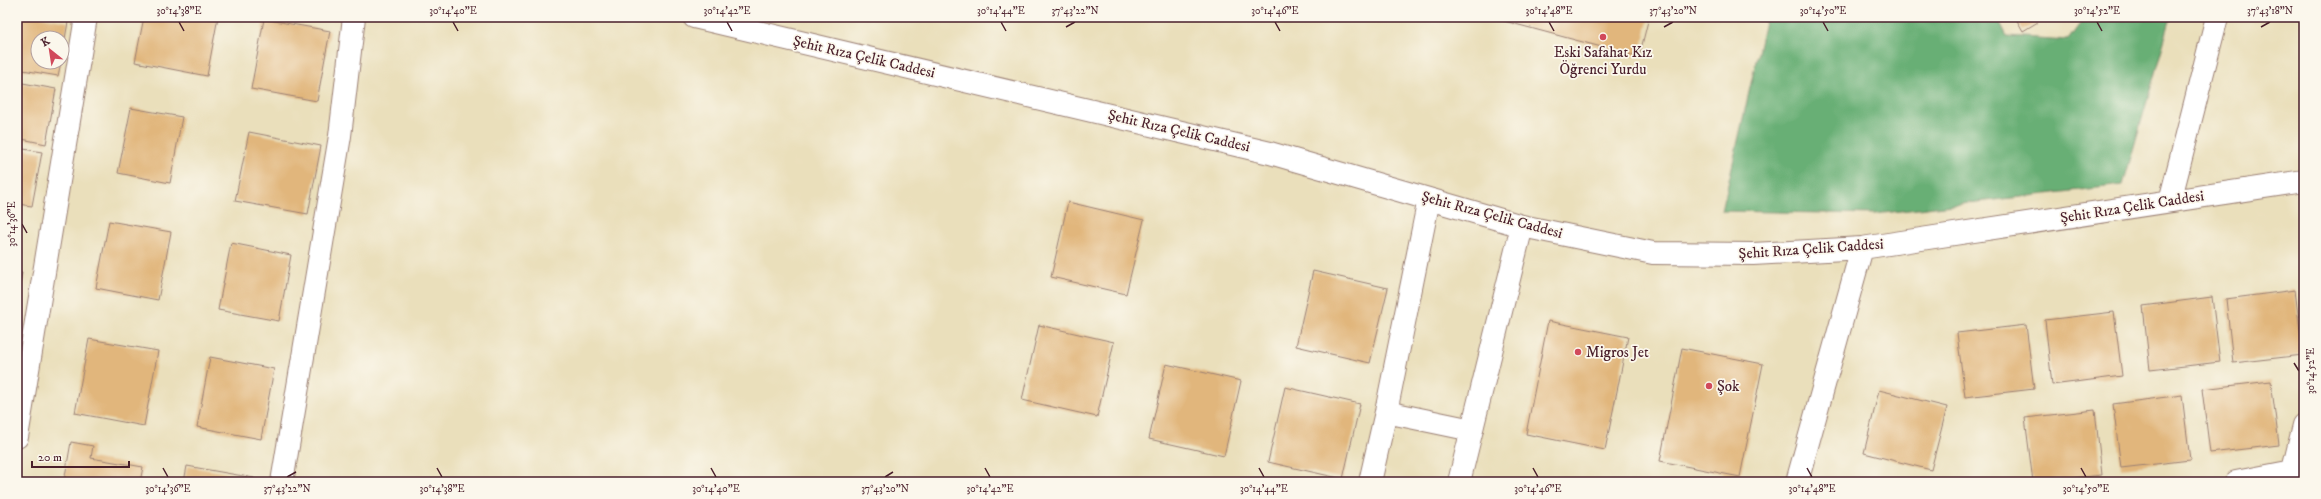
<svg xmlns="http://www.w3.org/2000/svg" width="2321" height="499" font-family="'IM FELL DW Pica',serif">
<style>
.forest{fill:#68af75;stroke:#596750}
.building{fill:#e1b67c}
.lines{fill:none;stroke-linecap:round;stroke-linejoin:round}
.minor-casing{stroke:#9a7f73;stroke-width:24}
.minor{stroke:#fff;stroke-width:22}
.ticks{fill:none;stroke:#4a1f2b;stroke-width:1.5}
.poi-dot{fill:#d1495b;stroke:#fbf7ec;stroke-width:1.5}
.labels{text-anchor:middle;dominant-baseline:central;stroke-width:3.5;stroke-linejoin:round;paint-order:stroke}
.poi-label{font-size:15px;fill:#4a1f2b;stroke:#fbf7ec;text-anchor:start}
.street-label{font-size:15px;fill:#4a1f2b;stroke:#fbf7ec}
.neatline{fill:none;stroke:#4a1f2b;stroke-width:1.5}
.ticks-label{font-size:10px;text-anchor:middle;fill:#4a1f2b}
</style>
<rect width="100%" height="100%" fill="#fbf7ec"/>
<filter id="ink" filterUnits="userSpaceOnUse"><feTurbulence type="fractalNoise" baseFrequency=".025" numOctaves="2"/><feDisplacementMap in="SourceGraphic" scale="8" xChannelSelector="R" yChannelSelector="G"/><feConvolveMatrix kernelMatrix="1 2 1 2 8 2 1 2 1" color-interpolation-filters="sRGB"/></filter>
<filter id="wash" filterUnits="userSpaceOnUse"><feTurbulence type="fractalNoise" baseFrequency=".012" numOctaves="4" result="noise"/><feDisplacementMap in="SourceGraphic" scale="16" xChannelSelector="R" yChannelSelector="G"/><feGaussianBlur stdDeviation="0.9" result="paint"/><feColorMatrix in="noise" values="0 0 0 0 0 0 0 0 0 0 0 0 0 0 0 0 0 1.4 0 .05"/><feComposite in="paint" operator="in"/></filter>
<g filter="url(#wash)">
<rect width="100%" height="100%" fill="#eadfbb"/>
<path class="forest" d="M1766,17H1997L2007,36L2068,40L2085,17H2171L2123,185L1875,214L1722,211Z"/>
<g id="blocks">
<path class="building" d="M17,17H42L68,22L63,50L62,38H38V62H61L58,76L17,69Z
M144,17H218L207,76L135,62Z
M1489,17H1649L1639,57Z
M2015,17H2046L2023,31Z
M264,19L330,31L317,101L251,89Z
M17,82L56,89L46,144L17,138Z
M131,108L182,117L170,183L118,173Z
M249,132L321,146L308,214L235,201Z
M17,148L42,152L32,206L17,204Z
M1068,202L1144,220L1126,294L1051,277Z
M109,221L171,232L158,300L96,288Z
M231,243L291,255L279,321L218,310Z
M1313,271L1388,288L1370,363L1296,346Z
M17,272L22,273L18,295H17Z
M2295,290L2303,355L2233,363L2226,299Z
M2212,297L2220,362L2150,370L2143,306Z
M2114,312L2122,376L2052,385L2045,320Z
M1548,321L1628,337L1605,450L1526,434Z
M1039,325L1114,342L1097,417L1022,400Z
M2026,325L2034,389L1965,397L1957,333Z
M89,339L158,351L144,426L75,413Z
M1682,348L1763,364L1740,477L1660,461Z
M210,357L274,369L261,439L197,427Z
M1166,364L1241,381L1224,456L1149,439Z
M2271,381L2279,445L2210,453L2202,389Z
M1285,387L1360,404L1343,479L1268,462Z
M1879,390L1947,407L1931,470L1864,453Z
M2182,395L2190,460L2121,468L2113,404Z
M2095,410L2102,475L2033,482L2025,418Z
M71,442L93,446L91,458L143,467L140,482H64Z
M187,466L254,478L253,482H184Z"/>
</g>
</g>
<g filter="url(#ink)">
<use href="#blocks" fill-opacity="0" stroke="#9a7f73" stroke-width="1"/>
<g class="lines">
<defs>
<path id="minor" d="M694,17L1270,153L1522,226L1653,253L1753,254L1862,248L2304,181
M2170,201L2217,17
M1386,412L1472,430
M17,437L86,17
M282,482L340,136L354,17
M1370,482L1386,412L1429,199
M1459,482L1522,226
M1797,482L1862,248
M2236,482L2293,471
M2290,482L2304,425"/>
</defs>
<use href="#minor" class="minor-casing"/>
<use href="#minor" class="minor"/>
</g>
</g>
<path class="ticks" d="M179,22L184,31M453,22L458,31M727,22L732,31M1001,22L1006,31M1275,22L1280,31M1549,22L1554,31M1823,22L1828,31M2097,22L2102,31M1066,27L1075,22M1664,27L1673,22M2261,27L2270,22M22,224L27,233M2294,363L2299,371M163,468L168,477M437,468L442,477M711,468L716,477M985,468L990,477M1259,468L1264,477M1533,468L1538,477M1807,468L1812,477M2081,468L2086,477M287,477L296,472M885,477L893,472"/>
<g class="poi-dot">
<circle cx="1603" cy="37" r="4"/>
<circle cx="1578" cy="352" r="4"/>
<circle cx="1709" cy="386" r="4"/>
</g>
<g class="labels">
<g class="poi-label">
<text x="1603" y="52" text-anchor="middle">Eski Safahat Kız<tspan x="1603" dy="17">Öğrenci Yurdu</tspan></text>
<text x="1586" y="352">Migros Jet</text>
<text x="1717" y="386">Şok</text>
</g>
<g class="street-label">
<text transform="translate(864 57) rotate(13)">Şehit Rıza Çelik Caddesi</text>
<text transform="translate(1179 131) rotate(13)">Şehit Rıza Çelik Caddesi</text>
<text transform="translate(2132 207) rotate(-9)">Şehit Rıza Çelik Caddesi</text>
<text transform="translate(1492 215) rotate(15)">Şehit Rıza Çelik Caddesi</text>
<text transform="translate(1811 249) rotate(-4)">Şehit Rıza Çelik Caddesi</text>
</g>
</g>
<rect width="2321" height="499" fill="none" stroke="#fbf7ec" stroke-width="44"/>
<g transform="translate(50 50) rotate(330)"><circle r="19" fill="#fbf7ec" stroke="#b4a19f"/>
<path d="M0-3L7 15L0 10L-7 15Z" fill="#d1495b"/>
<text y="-6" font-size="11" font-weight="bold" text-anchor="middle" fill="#4a1f2b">K</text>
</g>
<path d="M32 461v6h97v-6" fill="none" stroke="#4a1f2b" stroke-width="2"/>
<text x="38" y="461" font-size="12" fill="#4a1f2b" stroke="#fbf7ec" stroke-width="3" paint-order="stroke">20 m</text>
<rect x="22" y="22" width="2277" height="455" class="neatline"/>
<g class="ticks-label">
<text x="179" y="14">30°14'38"E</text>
<text x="453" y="14">30°14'40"E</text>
<text x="727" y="14">30°14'42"E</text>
<text x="1001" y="14">30°14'44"E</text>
<text x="1075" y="14">37°43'22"N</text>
<text x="1275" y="14">30°14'46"E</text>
<text x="1549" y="14">30°14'48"E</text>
<text x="1673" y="14">37°43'20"N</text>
<text x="1823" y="14">30°14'50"E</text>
<text x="2097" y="14">30°14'52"E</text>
<text x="2270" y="14">37°43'18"N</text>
<text transform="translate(11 224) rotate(-90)" y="4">30°14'36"E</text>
<text transform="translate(2310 371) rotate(-90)" y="4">30°14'52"E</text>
<text x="168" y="492">30°14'36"E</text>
<text x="287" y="492">37°43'22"N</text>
<text x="442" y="492">30°14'38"E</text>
<text x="716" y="492">30°14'40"E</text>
<text x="885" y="492">37°43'20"N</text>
<text x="990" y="492">30°14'42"E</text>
<text x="1264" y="492">30°14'44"E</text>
<text x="1538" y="492">30°14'46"E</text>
<text x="1812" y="492">30°14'48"E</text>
<text x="2086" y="492">30°14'50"E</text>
</g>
</svg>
